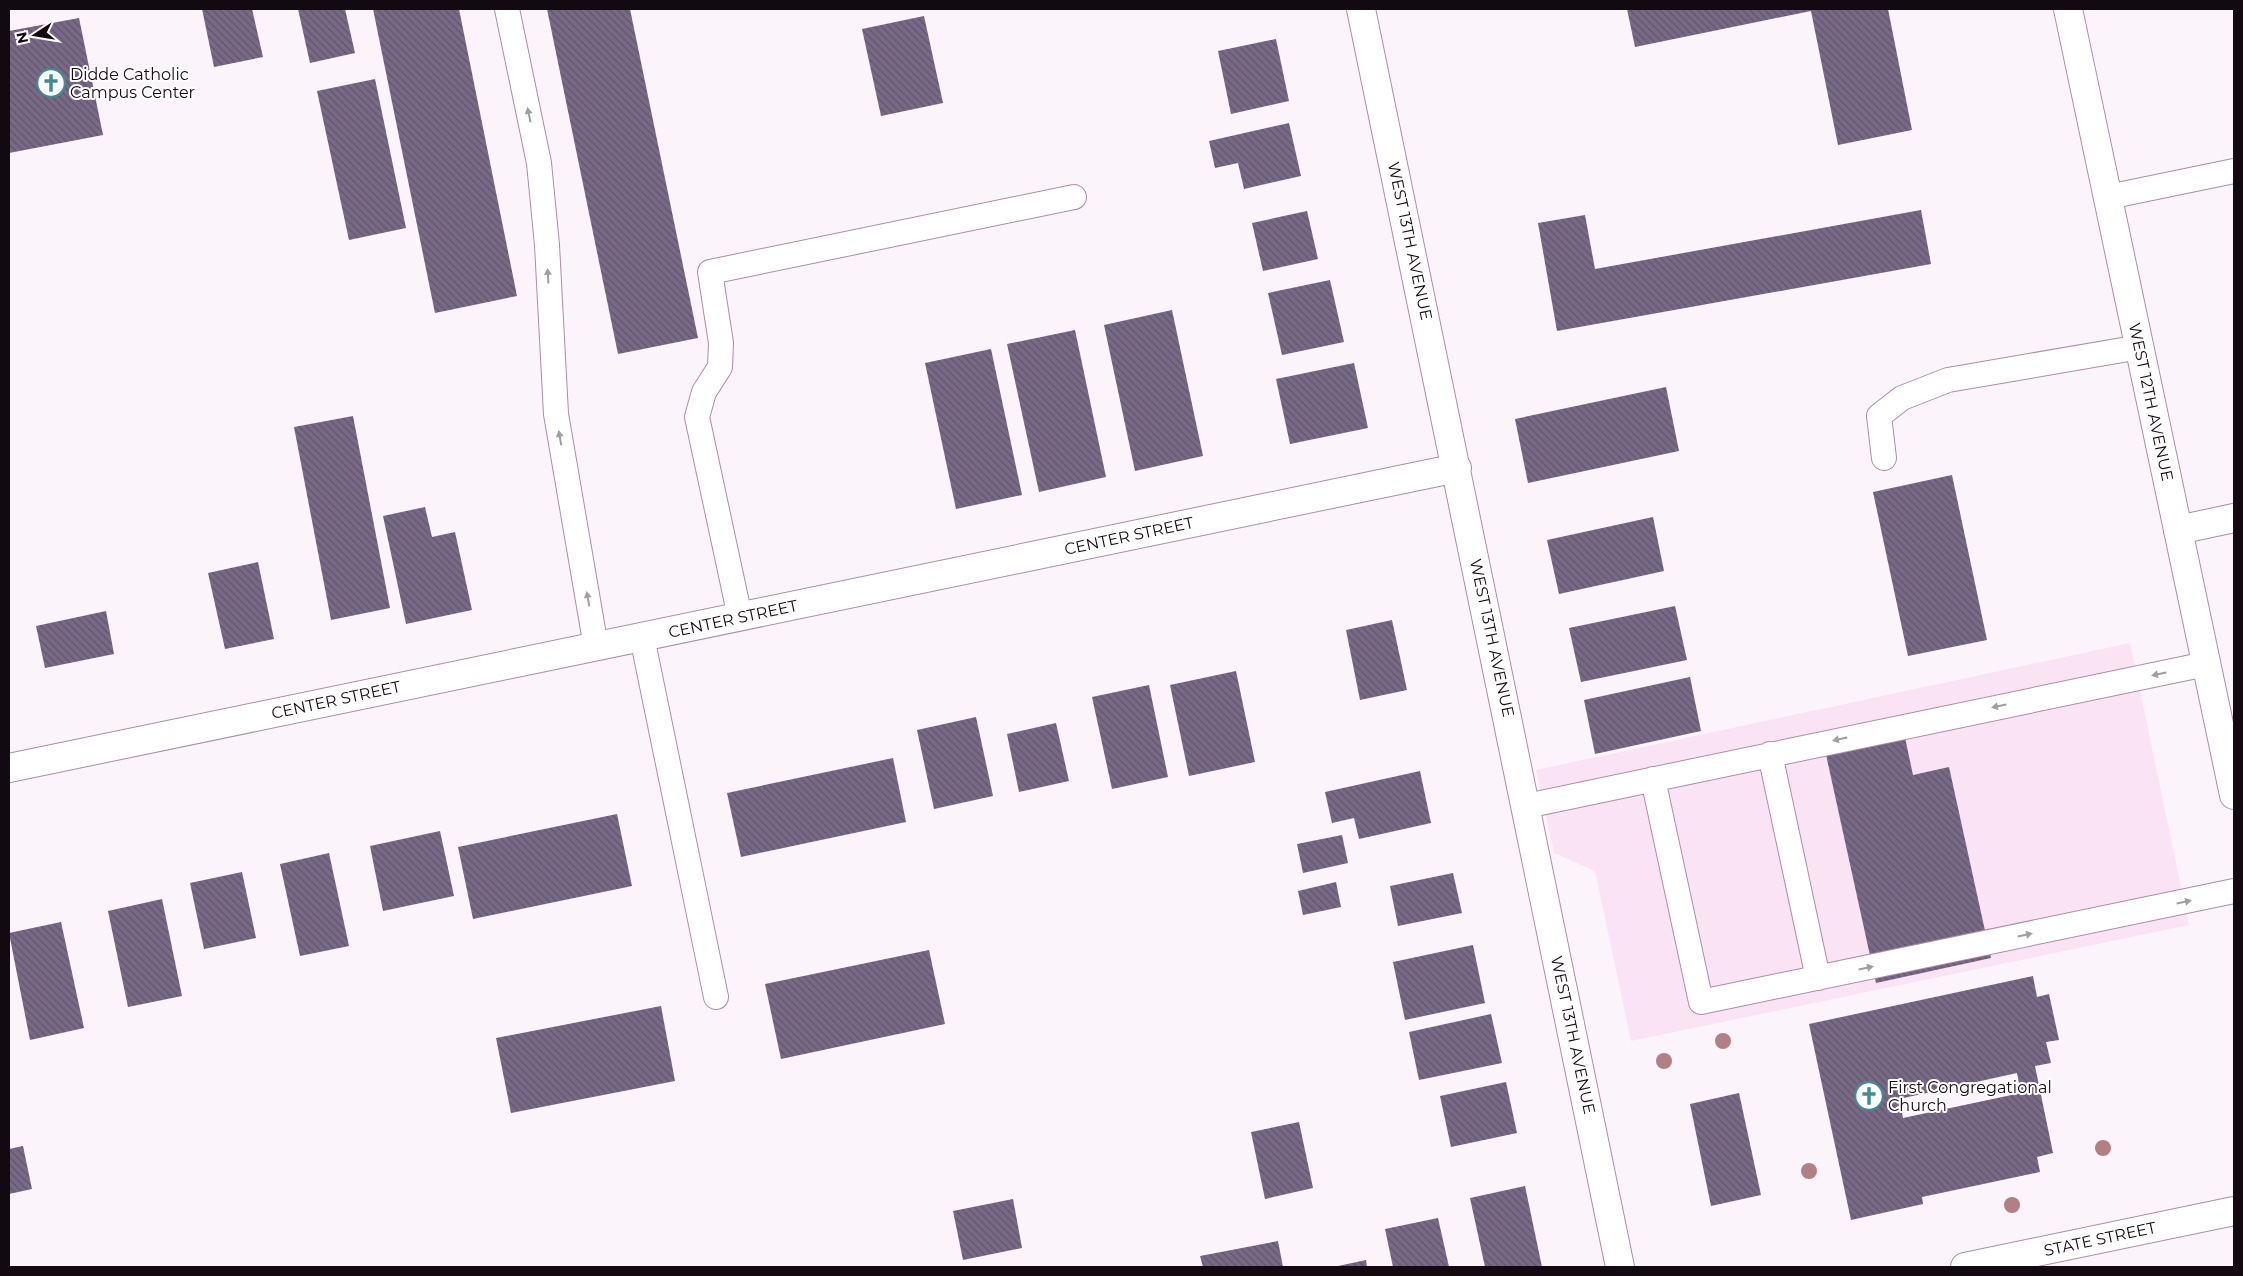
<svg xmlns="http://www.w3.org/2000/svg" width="2243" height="1276" font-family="Montserrat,sans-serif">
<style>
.built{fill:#fbe3f6}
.building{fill:url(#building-back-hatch);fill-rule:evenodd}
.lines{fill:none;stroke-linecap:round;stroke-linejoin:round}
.service-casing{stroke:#ac8ea6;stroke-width:26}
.minor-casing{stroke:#ac8ea6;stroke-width:30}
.secondary-casing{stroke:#ac8ea6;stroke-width:30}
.service{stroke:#fff;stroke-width:24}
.minor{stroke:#fff;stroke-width:28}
.secondary{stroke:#fff;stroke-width:28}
.tree{fill:#b27f84}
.oneway{fill:#a19da0}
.labels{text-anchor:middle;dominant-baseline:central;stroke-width:4;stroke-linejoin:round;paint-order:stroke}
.poi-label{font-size:16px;fill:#130911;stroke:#fff;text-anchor:start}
.street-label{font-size:16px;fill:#130911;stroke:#fff}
</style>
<defs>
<pattern id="building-back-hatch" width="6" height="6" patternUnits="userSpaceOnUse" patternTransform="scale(1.25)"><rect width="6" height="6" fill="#786986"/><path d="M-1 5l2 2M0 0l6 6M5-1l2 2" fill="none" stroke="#61556c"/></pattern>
</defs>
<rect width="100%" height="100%" fill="#fbf4fa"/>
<path class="built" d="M2130,643L2189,925L1631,1041L1595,871L1554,853L1536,770Z"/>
<path class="building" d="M202,9H252L263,57L214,67Z
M298,9H345L355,53L310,63Z
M373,9H459L517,296L435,313Z
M547,9H630L698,338L618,354Z
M1627,9H1888L1912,130L1838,145L1811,11L1635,47Z
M924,16L943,103L881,116L862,29Z
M79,18L103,135L9,153V31Z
M1276,39L1289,101L1231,114L1218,51Z
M375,79L406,228L349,240L317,91Z
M1289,123L1301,176L1244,189L1238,163L1215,168L1209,141Z
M1921,210L1931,264L1557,331L1538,223L1585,215L1595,269Z
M1307,211L1318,259L1263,271L1252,223Z
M1330,280L1344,342L1282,355L1268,293Z
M1172,310L1203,456L1135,471L1104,325Z
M1075,330L1106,477L1039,492L1007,344Z
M991,349L1022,495L956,509L925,363Z
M1354,363L1368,428L1290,444L1276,379Z
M1666,387L1679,451L1528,483L1515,419Z
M353,416L390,608L331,620L294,427Z
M1952,475L1987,640L1908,656L1873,492Z
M425,507L432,537L455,532L472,610L406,624L383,516Z
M1653,517L1664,571L1559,594L1547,540Z
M258,562L274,639L225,649L208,573Z
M1675,606L1687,660L1581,682L1569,628Z
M106,611L114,654L45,668L36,626Z
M1392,620L1407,690L1360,700L1346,630Z
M1236,671L1255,762L1189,776L1170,685Z
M1690,677L1701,731L1595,754L1584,700Z
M1149,685L1168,777L1112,789L1092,697Z
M976,717L993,796L934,809L917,730Z
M1056,723L1069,781L1019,792L1007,734Z
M1904,733L1913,775L1949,767L1991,958L1876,983L1825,750Z
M893,758L906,822L741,857L727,793Z
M1420,771L1431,823L1359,839L1354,818L1332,823L1325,792Z
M617,814L632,886L473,919L458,847Z
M440,831L454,896L383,911L370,846Z
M1342,835L1348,863L1303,873L1297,844Z
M329,853L349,946L300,956L280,864Z
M242,872L256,938L204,949L190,883Z
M1453,873L1462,913L1398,926L1390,886Z
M1336,882L1341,907L1303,915L1298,891Z
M162,899L182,996L128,1007L108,911Z
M61,922L84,1028L30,1040L9,933Z
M1473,945L1485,1003L1405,1020L1393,962Z
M929,950L945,1024L781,1059L765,984Z
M2033,976L2037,997L2049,994L2059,1040L2046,1042L2051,1063L2035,1066L2053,1153L2037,1157L2040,1172L1922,1197L1923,1204L1851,1220L1809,1024ZM2017,1073L2021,1093L1903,1118L1899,1099Z
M661,1006L675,1081L511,1113L496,1038Z
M1491,1014L1502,1063L1419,1080L1409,1032Z
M1506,1082L1517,1133L1451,1147L1440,1096Z
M1739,1093L1761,1195L1711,1206L1690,1104Z
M1299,1122L1313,1188L1265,1199L1251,1132Z
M23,1146L32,1189L9,1194V1149Z
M1525,1186L1542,1267H1485L1470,1198Z
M1013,1199L1022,1248L963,1260L953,1211Z
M1438,1218L1449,1267H1393L1385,1229Z
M1278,1241L1283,1267H1203L1200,1256Z
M1366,1260L1367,1267H1338V1266Z"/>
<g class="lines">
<defs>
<path id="service" d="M507,9L539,163L547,245L556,414L596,647
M2108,197L2234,171
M1884,458L1879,416L1902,398L1948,380L2140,347
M740,617L697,417L704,392L720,367L721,343L710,272L1074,197
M642,637L716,997
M1770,754L1818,978
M1653,779L1701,1002L2234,891
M1526,806L2206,664"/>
<path id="minor" d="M1361,9L1620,1267
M2178,530L2234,518
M9,768L1457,468
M1965,1267L2234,1211"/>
<path id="secondary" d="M2068,9L2234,795"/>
</defs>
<use href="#service" class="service-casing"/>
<use href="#minor" class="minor-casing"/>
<use href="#secondary" class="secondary-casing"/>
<use href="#service" class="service"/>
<use href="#minor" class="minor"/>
<use href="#secondary" class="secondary"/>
</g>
<g class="tree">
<circle cx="1723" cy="1041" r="8"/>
<circle cx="1664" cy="1061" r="8"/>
<circle cx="2103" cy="1148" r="8"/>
<circle cx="1809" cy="1171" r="8"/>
<circle cx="2012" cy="1205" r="8"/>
</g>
<defs><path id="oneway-solid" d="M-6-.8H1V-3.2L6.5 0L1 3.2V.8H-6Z" transform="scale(1.25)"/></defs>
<g class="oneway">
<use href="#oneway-solid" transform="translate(529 115) rotate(-102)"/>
<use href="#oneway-solid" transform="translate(548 276) rotate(-93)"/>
<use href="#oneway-solid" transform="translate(560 438) rotate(-100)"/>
<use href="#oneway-solid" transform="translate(588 599) rotate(-100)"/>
<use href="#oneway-solid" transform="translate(2159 674) rotate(168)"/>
<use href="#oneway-solid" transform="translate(1999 706) rotate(168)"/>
<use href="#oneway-solid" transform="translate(1840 739) rotate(168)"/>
<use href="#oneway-solid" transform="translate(2184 902) rotate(-12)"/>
<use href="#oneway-solid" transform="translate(2025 935) rotate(-12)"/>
<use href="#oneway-solid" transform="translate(1866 968) rotate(-12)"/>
</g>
<defs>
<symbol id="church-ring" viewBox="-11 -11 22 22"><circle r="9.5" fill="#fff" stroke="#438a94" stroke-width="1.5"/><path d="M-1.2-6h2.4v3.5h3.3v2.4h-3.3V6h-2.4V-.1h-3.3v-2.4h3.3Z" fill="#438a94"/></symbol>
</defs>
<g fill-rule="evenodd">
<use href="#church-ring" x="35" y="67" width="32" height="32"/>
<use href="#church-ring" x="1853" y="1080" width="32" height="32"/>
</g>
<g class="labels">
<g class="poi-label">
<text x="70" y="74">Didde Catholic<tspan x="70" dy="18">Campus Center</tspan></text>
<text x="1888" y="1087">First Congregational<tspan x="1888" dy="18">Church</tspan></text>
</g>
<g class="street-label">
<text transform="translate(1410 241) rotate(78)">WEST 13TH AVENUE</text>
<text transform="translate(2151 402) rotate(78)">WEST 12TH AVENUE</text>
<text transform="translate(1129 536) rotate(-12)">CENTER STREET</text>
<text transform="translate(733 619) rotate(-12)">CENTER STREET</text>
<text transform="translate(1492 638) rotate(78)">WEST 13TH AVENUE</text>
<text transform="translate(336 700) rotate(-12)">CENTER STREET</text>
<text transform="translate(1573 1035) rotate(78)">WEST 13TH AVENUE</text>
<text transform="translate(2100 1239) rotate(-12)">STATE STREET</text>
</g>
</g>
<rect width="2243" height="1276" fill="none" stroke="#130911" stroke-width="20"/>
<g transform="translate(35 35) rotate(258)" stroke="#ffffff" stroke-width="4" paint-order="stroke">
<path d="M0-4L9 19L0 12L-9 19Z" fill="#130911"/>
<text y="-8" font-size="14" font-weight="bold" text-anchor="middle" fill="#130911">N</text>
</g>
</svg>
